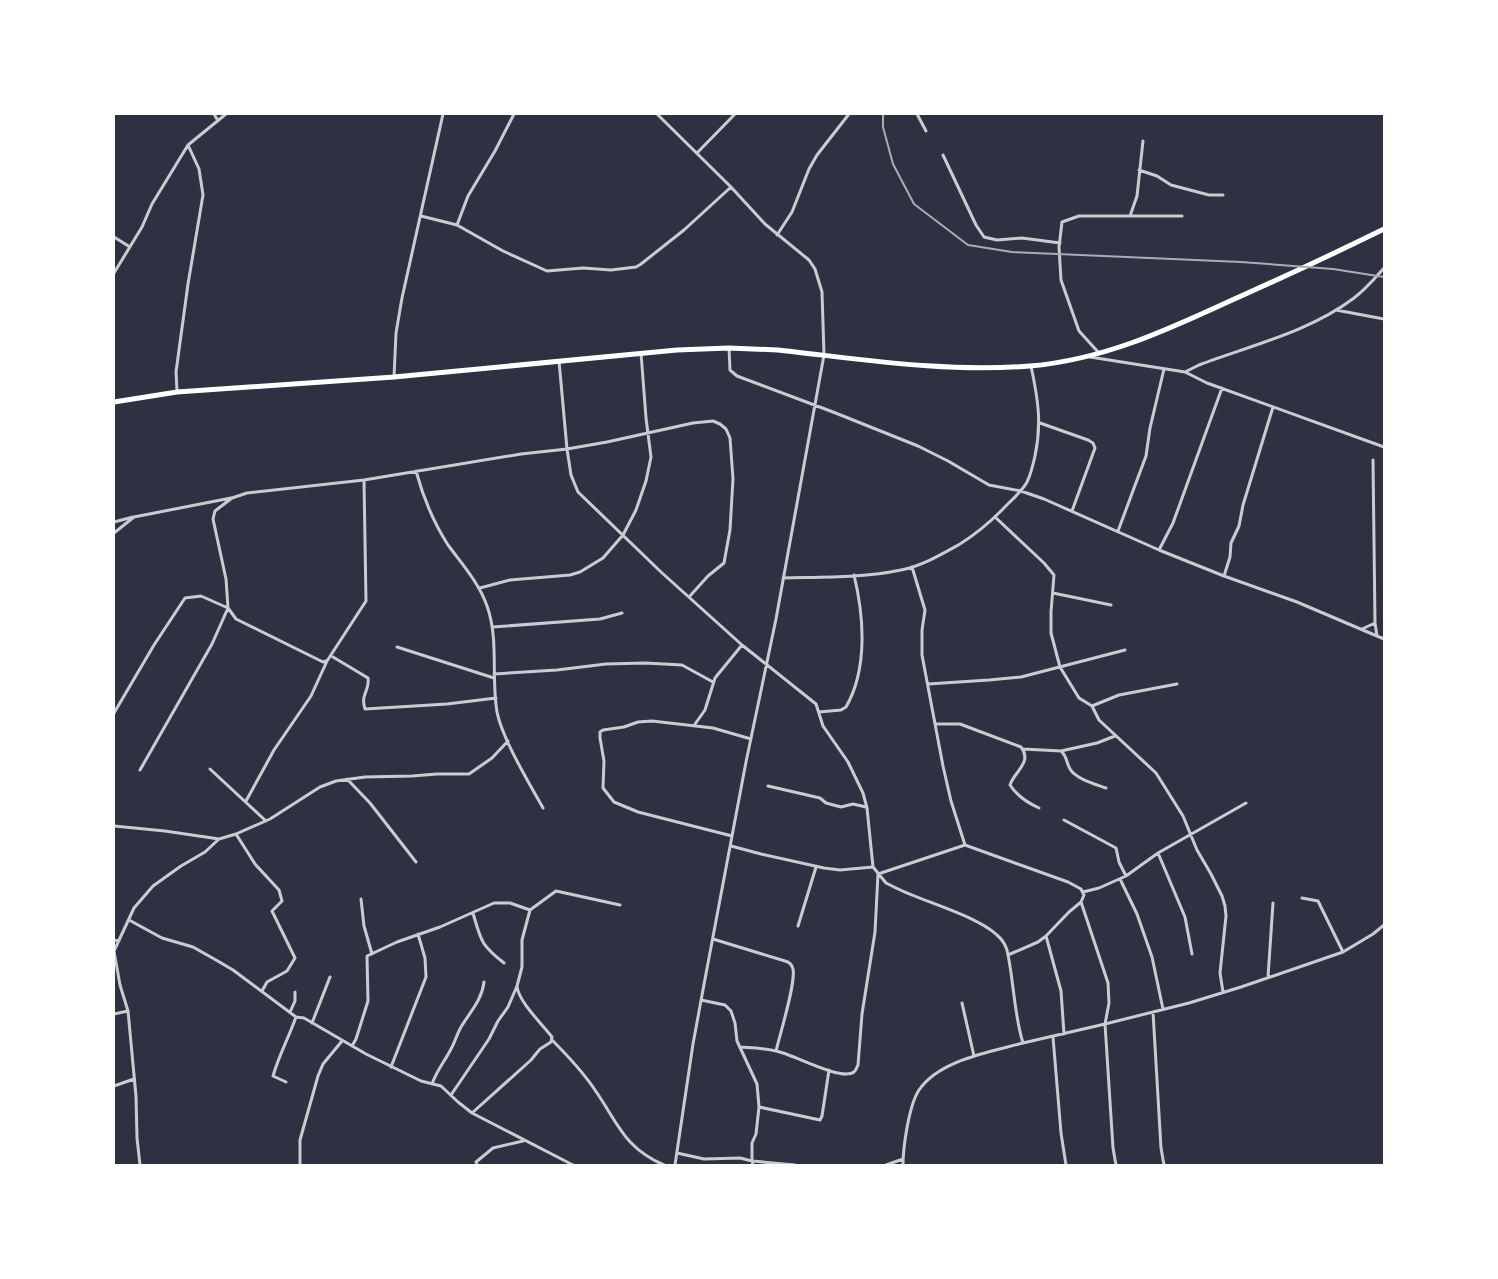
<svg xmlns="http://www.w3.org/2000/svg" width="1498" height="1279" font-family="'Alegreya Sans',sans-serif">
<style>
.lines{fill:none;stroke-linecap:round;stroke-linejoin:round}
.minor{stroke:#caccd0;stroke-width:3}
.trunk{stroke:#fff;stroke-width:5}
.rail{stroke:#abadb3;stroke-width:2}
</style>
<rect width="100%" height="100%" fill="#2d3142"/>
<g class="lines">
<path class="minor" d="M214,114L218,121
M657,114L731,187L765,224L809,260L815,269L822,292L824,355L776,619L746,762L705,979L693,1044L675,1165
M917,114L926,131
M697,153L735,114
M943,155L976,225L984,237L997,240L1022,238L1060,243
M1139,170L1157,176L1171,185L1209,195H1223
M421,216L457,225L503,251L547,271L583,268L611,270L636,267L641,264L684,230L731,187
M1130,216L1137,196L1143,141
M457,225L468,196L495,151L514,114
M777,235L792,212L809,169L817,155L849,114
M114,237L130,247
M114,273L142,227L152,204L188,145L226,114
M1336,310L1384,319
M729,348L730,370L737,376L833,412L918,446L948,461L989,485L1021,491L1044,499L1159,550L1224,576L1297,602L1384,639
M1099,353L1079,331L1061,280L1059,247L1062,222L1079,216H1182
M1090,357L1185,372L1207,383L1384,447
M559,361L567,449L571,475L578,492L661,572L742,645L816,704L823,726L848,762L863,793L867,808L873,867L886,883L896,888C924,902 975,915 997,935C1003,940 1007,948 1008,955C1014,984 1014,1014 1023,1043L1105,1024L1189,1003L1241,987L1343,952L1373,934L1384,925
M1185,372L1199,365C1252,345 1309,332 1354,298C1366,289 1375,278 1384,268
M394,377L396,333L402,298L443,114
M177,391L176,372L188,284L203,195L199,169L188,145
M1040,423L1088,440L1093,443L1095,448L1072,511
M1373,460L1375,623L1377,636
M416,471C423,497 434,523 448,545C462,564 479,583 487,606C499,639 491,677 497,712C502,738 529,783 543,808
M995,517L1044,563L1054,575L1051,612V633L1060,667L1079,698L1092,706L1099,720L1156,773L1183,816L1197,850L1211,874L1222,896L1225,906L1226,916L1220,973L1223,992
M114,522L133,517
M1118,531L1146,456L1150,428L1164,369
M114,533L134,517L231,498
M1159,550L1173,523L1222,388
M912,567L925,610L922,630V655L943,766L951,801L965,845
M1224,576L1230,557L1231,543L1239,526L1243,505L1273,407
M783,578C822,577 863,578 901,570C922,566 942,554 960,544C976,534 989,523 1002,510C1010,501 1021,493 1027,482C1031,474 1033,465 1035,456C1042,423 1038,399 1031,366
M480,588L510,580L570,575L580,572L603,558L623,535L636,510L646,481L651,457L646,418L641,353
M1053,593L1111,605
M493,627L600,619L622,613
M1362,629L1375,623
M397,647L494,678
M333,657L368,678C370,692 360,693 365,709L447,704L496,698
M494,674L557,670L606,664L645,663L682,665L713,682
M928,684L989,680L1021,677L1125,650
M1092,706L1119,695L1177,684
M819,712L841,710L846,707C868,669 864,616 854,575
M114,713L154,645L185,598L201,596L228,608L236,619L323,662L326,661
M695,724L705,710L715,678L742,645
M936,724H960L1021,747C1033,762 1014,772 1010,785C1017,796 1028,803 1039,808
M1023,749L1061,751C1067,756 1066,762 1070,769C1076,779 1095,784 1106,788
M1061,751L1097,743L1115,736
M210,769L266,821
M140,770L212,644L228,608L226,579L213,519L215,511L232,498L247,493L364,480L521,454L567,449L607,442L693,423L713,421L720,424L726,429L730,438L733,479L730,530L724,563L708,576L689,597
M347,779L370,803L416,862
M768,786L820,798L826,803L841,807L853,804L866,807
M246,801L274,750L311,696L327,661L366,601L364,480
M1064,820L1116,848L1119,862L1126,876L1099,888L1083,892
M114,826L165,831L219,839L236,834L270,819L320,787L336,781L365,777L412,776L437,774H469L492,758L508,741
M236,834L255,864L279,890L282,901L272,911L295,958L287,971L267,982L262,991
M732,836L638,812L614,802L603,788L604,761L600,738V732L603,730L624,727L638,722L652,721L713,728L751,739
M731,846L761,854L824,868L840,870L873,867
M1158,853L1185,917L1192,954
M1126,876L1158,853L1246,803
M1120,879L1137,914L1152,957L1163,1009
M1302,898L1318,901L1343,952
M361,899L364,926L372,954
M1081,902L1108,983L1109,1003L1105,1024L1113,1148L1116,1165
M530,910L556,891L620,905
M473,913C481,941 481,945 504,963
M129,920L162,938L193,947L216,960L233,970L296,1017L304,1018L366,1054L421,1081L441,1086L458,1102L472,1113L573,1165
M798,926L816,867
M1046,936L1061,991L1064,1034
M713,939L785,961C789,962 792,964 793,969C796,983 780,1034 776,1051
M114,940L119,941
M1268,977L1273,903
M701,1000L725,1005L731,1011L735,1023L737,1041L757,1084L759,1107L756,1134L752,1143V1161L795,1165
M962,1003L974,1056
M290,1012L295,1001V992
M1153,1012L1161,1148L1164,1165
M114,1014L128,1011
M312,1023L330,977
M1053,1037L1061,1133L1066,1165
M552,1040C567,1055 583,1072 595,1090C618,1123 624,1148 664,1165
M352,1046L356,1039L368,1001L367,956L397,942L440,927L494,903H510L530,910L522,940V967L517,986L508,1007L498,1021L489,1039L451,1095
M740,1047C754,1048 770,1048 783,1053C797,1057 842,1081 854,1072C856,1070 857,1067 858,1065L862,1014L875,932L878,874L965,845L1068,882L1081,889L1084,895L1081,902L1069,912L1046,936L1038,942L1008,955
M391,1067L426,977L425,958L418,934
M286,1082L273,1076C279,1055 289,1037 296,1017
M432,1084C437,1070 445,1061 451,1049C455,1042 457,1034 461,1027C470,1012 482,1000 484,982
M114,1086L134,1079
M759,1107L820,1120L822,1116L829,1070
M472,1113L531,1060L540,1049L551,1042L552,1037C542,1024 518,1001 517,986
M677,1153L704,1159L740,1158L752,1161L753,1165
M140,1165L137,1138L136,1096L128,1011L120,985L114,951L134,908L153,886L181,866L205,852L219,839
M300,1165V1140L318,1076L323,1064L342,1041
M477,1165L476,1162L493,1148L523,1141
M886,1165L903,1159
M903,1165C903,1147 909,1105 919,1090C939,1060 990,1052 1023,1043"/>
<path class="trunk" d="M114,402L177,392L394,377L677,350L729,348L778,350C861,359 946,373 1030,366C1102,360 1165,331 1230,301C1282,278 1333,254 1384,229"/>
<path class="rail" d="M883,114V127L893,164L914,204L968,245L1012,252L1241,262L1333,269L1384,277"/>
</g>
<rect width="1498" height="1279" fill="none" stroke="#ffffff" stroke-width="230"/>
</svg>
